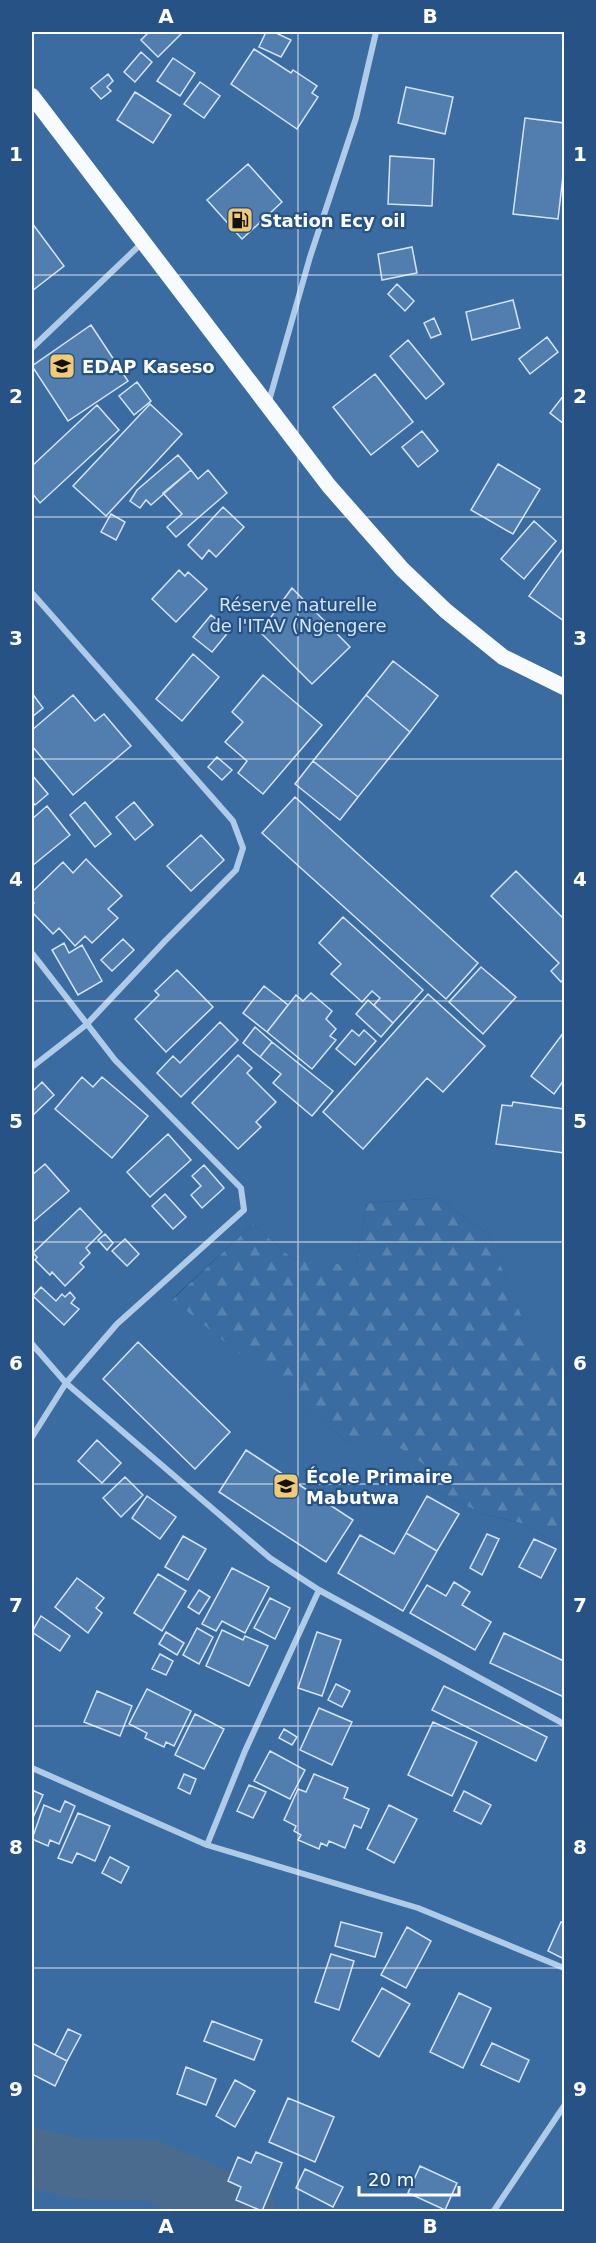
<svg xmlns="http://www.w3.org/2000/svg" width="596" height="2243" font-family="'DejaVu Sans',sans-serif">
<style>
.forest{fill:url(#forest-firs)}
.park{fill:#3a6ca2}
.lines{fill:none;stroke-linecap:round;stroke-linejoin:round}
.river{stroke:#4a6b8e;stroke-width:60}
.building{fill:#527eaf;stroke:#d4e4f6;stroke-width:1.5}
.minor{stroke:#b0cbe8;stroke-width:6}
.trunk{stroke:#f8fbfe;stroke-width:16}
.grid{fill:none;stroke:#fff;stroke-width:1.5;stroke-opacity:0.55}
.labels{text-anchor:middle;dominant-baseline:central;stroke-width:4.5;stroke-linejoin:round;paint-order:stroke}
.poi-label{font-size:18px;font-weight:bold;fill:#fff;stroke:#265285;text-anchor:start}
.park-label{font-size:18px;fill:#d4e4f6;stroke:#265285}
.neatline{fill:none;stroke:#fff;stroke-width:2}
.grid-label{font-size:20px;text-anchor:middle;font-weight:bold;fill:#fff}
</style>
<defs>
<pattern id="forest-firs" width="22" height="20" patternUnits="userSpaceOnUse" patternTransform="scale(1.5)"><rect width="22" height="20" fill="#3a6ca2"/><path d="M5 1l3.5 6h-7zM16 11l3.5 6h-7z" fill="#5882b0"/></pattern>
</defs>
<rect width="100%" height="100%" fill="#265285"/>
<path class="forest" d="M438,1198L488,1234L528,1331L564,1357V1549L524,1524L483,1514L421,1484L349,1443L172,1300L253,1224L293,1259L356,1265L367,1203Z"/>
<path class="park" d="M32,32H564V1357L528,1332L488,1234L438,1198L367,1203L356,1266L293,1259L253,1224L172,1299L349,1443L381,1435L425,1465L421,1484L483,1514L524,1524L564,1549V2211L32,2212Z"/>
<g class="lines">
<path class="river" d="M32,2158L80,2169L151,2170L246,2212"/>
</g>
<path class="building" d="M149,32H183L158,57L141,40Z
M266,32H274L291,40L281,57L259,47Z
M254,49L291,73L293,70L317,86L312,93L318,97L297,129L231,84Z
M141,52L152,62L135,82L124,72Z
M173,58L195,73L180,96L157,81Z
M108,74L113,81L107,87L111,91L101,99L91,88Z
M200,82L220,96L204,118L184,104Z
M406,87L453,97L445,134L398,123Z
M135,92L171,115L153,143L117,120Z
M525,118L564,123V167L558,219L513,214Z
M390,156L434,159L432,206L388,204Z
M248,164L282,202L242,239L207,200Z
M32,223L64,266L32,291Z
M412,247L417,273L382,280L378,254Z
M397,284L414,301L405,311L388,294Z
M513,300L520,328L472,340L466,312Z
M434,318L441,334L431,338L424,323Z
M91,325L128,381L68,421L32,366Z
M547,337L558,352L530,374L519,359Z
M408,340L444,384L426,399L390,356Z
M375,374L413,422L371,455L333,407Z
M137,382L151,401L134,415L119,396Z
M564,395V424L550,413Z
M150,404L182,434L106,516L73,486Z
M97,405L119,430L40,503L32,493V466Z
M422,431L438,451L418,467L402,447Z
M178,455L191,470L151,505L146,500L140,508L130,501L137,490Z
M498,464L540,489L513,534L471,510Z
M191,470L198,479L208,470L227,493L176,537L167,527L182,514L163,493Z
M223,507L244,527L216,557L209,550L202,559L188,545Z
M111,514L125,522L116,540L101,532Z
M534,521L556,541L524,579L501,559Z
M564,547V621L529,596Z
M179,570L185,576L188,572L207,589L176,622L152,599Z
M292,588L350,647L312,684L260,632Z
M211,615L230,630L212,652L193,637Z
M193,654L219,677L182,721L156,699Z
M393,661L438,696L410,732L366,695Z
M263,675L322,725L263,794L238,773L247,761L225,742L243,722L232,712Z
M32,693L43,708L32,717Z
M73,695L95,721L104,714L131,746L73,795L32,746V730Z
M366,695L410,732L358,797L313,761Z
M217,757L232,770L222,780L208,767Z
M313,761L358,797L340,820L295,784Z
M32,775L48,794L35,805L32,801Z
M295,797L478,963L446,999L262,833Z
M85,802L111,834L95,847L70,815Z
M134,802L153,825L135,840L116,817Z
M47,806L70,835L32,866V819Z
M201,835L224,860L191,891L167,866Z
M86,859L122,896L108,909L118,918L92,943L85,936L75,946L59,928L53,934L32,912V905L34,903L32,900V892L63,862L73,873Z
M516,871L564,919V979L561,982L551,971L559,963L491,896Z
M343,917L423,990L393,1023L374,1005L380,998L372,991L362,1002L331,974L341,964L319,943Z
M123,939L134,950L112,971L101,960Z
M64,943L69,953L82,945L102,981L78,995L52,950Z
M481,967L516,997L483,1034L449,1002Z
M177,970L213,1007L166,1052L135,1019L159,995L155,991Z
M264,986L288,1005L267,1032L243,1013Z
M311,993L332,1011L326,1019L336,1029L330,1036L336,1040L312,1069L267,1032L296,995L303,1001Z
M428,994L485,1046L443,1092L427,1078L363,1149L323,1112Z
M368,1000L393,1023L381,1037L356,1014Z
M220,1022L238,1040L181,1097L157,1073L173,1056L180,1063Z
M255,1027L272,1042L260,1057L243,1043Z
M352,1030L359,1036L364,1030L376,1041L355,1065L336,1049Z
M564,1032V1080L554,1094L531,1076Z
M272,1042L333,1091L312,1116L273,1083L281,1074L260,1057Z
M238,1055L252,1068L247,1073L276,1102L256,1122L261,1127L238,1149L192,1103Z
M82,1077L93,1087L102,1077L148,1116L112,1158L55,1109Z
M42,1082L54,1095L32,1116V1092Z
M513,1102L564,1109V1153L496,1144L502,1105L512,1106Z
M168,1134L191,1160L150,1197L127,1172Z
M45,1164L69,1191L34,1221L32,1218V1175Z
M204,1165L224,1188L202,1208L191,1195L201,1186L192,1176Z
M165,1194L186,1217L173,1229L152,1206Z
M80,1208L102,1232L86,1248L90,1253L80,1263L84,1267L65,1286L52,1272L50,1275L35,1260L37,1257L33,1253Z
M105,1234L113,1243L107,1250L98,1240Z
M125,1239L139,1254L127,1266L112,1251Z
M41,1287L56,1301L62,1294L65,1297L70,1292L75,1298L71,1303L79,1309L64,1325L33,1296Z
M138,1342L230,1432L195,1469L103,1379Z
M97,1440L121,1463L102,1483L78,1461Z
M246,1450L353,1520L326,1562L219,1492Z
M125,1477L143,1495L121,1517L103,1498Z
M147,1496L176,1517L160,1539L132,1518Z
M427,1496L459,1514L437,1551L406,1533Z
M406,1533L437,1551L403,1611L338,1573L360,1535L394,1554Z
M487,1534L499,1539L482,1575L470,1568Z
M183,1536L206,1549L188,1580L165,1567Z
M534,1539L556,1549L541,1578L519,1567Z
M232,1568L269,1587L245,1633L222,1621L216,1631L202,1624Z
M158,1574L186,1591L162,1631L134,1613Z
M77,1578L104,1598L96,1608L102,1613L88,1633L55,1607Z
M454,1582L470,1592L462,1605L491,1622L475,1650L410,1613L427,1585L446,1596Z
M199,1590L210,1597L199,1614L188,1607Z
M270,1598L290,1608L275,1639L254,1628Z
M41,1616L70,1636L60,1651L32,1632Z
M197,1628L213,1637L199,1664L183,1655Z
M222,1630L243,1640L245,1636L268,1646L249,1686L206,1666Z
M166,1632L184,1643L177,1655L159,1644Z
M317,1632L341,1640L322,1696L298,1688Z
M504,1633L564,1661V1697L490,1663Z
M160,1654L173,1661L166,1675L152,1669Z
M336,1684L350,1691L342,1707L328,1700Z
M444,1686L547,1737L536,1761L432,1710Z
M147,1689L191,1711L174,1746L166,1742L164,1747L145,1738L147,1733L129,1724Z
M97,1691L132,1706L120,1736L84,1722Z
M319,1708L352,1722L332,1765L300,1750Z
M195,1714L224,1729L204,1769L175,1755Z
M433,1722L477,1742L452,1796L408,1775Z
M284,1729L297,1737L292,1745L279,1738Z
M270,1751L305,1770L290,1799L254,1781Z
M184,1774L196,1779L190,1794L178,1788Z
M314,1774L348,1788L344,1798L369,1809L361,1828L354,1825L345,1848L329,1841L327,1846L321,1843L319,1849L298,1840L301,1835L294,1831L296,1826L284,1820L298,1789L306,1792Z
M249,1785L266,1792L253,1818L237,1811Z
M32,1790L43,1795L32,1820Z
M464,1791L491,1805L481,1824L454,1811Z
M65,1801L75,1806L59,1844L50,1840L48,1846L32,1839L44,1805L60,1812Z
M389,1805L417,1819L394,1863L367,1849Z
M78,1813L110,1826L95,1861L77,1853L72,1863L58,1858Z
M110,1857L129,1867L121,1883L102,1873Z
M341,1922L382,1933L375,1957L335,1946Z
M561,1922L564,1923V1959L548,1951Z
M407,1927L431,1941L406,1988L381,1975Z
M331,1954L354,1961L339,2010L315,2002Z
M382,1988L410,2004L379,2057L352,2041Z
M459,1993L491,2008L463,2068L430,2052Z
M212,2021L262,2040L254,2060L204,2041Z
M68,2029L81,2035L67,2061L55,2055Z
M32,2043L67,2061L55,2086L32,2074Z
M492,2043L529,2060L519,2082L481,2065Z
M186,2067L216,2079L206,2105L177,2094Z
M235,2080L255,2091L235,2127L216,2116Z
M288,2098L334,2117L315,2162L269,2142Z
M256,2152L282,2163L262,2211L236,2200L241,2187L228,2181L238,2157L251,2163Z
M420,2166L457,2183L445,2210L408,2193Z
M305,2169L343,2187L333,2207L296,2188Z"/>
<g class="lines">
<path class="minor" d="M32,348L142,243
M269,401L310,257L356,118L376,32
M32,593L233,821L243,848L236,870L165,941L86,1025L32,1067
M32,953L115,1060L241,1188L244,1210L117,1324L66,1383L32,1437
M32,1344L66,1383L270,1558L319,1590L564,1724
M32,1768L207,1845L418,1908L564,1968
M207,1845L245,1751L319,1590
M493,2212L564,2106"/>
<path class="trunk" d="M32,96L329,486L402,569L446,611L503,657L564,687"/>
</g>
<path class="grid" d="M298,32V2212M32,275H564M32,517H564M32,759H564M32,1001H564M32,1242H564M32,1484H564M32,1726H564M32,1968H564"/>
<defs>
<symbol id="fuel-square" viewBox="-11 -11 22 22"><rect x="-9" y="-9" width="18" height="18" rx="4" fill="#f1ca75" stroke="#265285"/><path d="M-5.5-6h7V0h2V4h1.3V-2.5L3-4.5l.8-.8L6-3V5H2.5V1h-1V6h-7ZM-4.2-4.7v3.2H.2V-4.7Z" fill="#111"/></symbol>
<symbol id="school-square" viewBox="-11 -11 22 22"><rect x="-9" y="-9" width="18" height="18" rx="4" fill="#f1ca75" stroke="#265285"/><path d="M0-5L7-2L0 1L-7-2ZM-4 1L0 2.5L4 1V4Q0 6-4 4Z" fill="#111"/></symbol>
</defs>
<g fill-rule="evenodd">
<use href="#fuel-square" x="225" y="205" width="30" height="30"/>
<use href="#school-square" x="47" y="351" width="30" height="30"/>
<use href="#school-square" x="271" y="1471" width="30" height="30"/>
</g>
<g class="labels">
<g class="poi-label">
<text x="260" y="220">Station Ecy oil</text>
<text x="82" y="366">EDAP Kaseso</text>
<text x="306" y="1476">École Primaire<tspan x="306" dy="21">Mabutwa</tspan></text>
</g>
<g class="park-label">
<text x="298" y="604">Réserve naturelle<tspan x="298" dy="21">de l'ITAV (Ngengere</tspan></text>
</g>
</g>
<rect width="596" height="2243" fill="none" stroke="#265285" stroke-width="66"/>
<path d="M359 2186v9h100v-9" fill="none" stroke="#ffffff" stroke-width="3"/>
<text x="368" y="2186" font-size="18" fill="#ffffff" stroke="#265285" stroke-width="4.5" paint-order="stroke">20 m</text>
<rect x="33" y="33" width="530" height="2177" class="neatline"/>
<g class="grid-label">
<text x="166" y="23">A</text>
<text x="430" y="23">B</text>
<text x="16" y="161">1</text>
<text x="580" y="161">1</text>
<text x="16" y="403">2</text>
<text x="580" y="403">2</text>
<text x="16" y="645">3</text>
<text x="580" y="645">3</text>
<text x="16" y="886">4</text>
<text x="580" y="886">4</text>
<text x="16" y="1128">5</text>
<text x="580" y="1128">5</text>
<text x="16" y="1370">6</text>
<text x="580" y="1370">6</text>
<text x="16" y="1612">7</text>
<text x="580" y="1612">7</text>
<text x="16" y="1854">8</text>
<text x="580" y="1854">8</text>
<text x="16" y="2096">9</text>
<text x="580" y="2096">9</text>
<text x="166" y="2233">A</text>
<text x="430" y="2233">B</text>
</g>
</svg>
